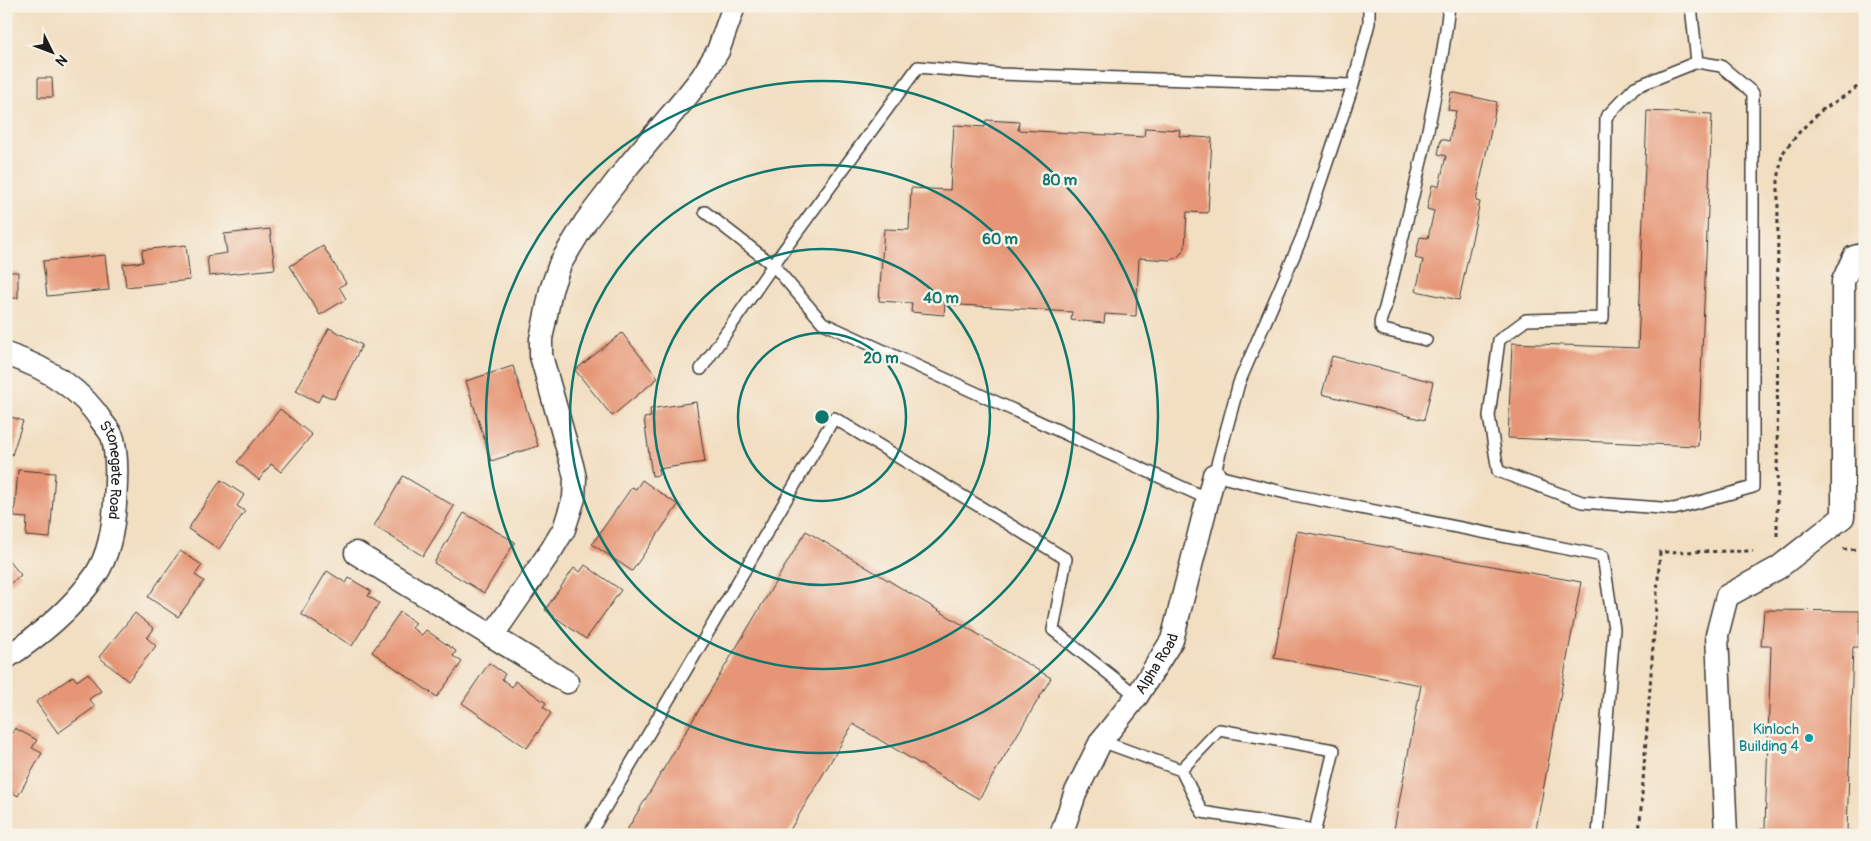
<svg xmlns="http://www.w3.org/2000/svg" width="1871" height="841" font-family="Pangolin,sans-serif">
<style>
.building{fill:#e69676}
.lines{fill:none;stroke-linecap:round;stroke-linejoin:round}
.service-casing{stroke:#3c3935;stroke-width:14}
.minor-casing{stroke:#3c3935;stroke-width:25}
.path{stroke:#3c3935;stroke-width:3;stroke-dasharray:4 4;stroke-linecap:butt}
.service{stroke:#fff;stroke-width:11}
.minor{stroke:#fff;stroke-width:22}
.ring{fill:none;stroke:#0f766e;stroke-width:2.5}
.culture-dot{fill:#0f9aa8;stroke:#f7f3e8;stroke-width:2}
.labels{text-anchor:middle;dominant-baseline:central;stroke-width:5;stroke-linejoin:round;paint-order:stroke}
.street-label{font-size:15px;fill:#1c1c1c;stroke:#f7f3e8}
.culture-label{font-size:15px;fill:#0d838f;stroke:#f7f3e8;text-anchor:end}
.centre{fill:#0f766e;stroke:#f7f3e8;stroke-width:2.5}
.ring-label{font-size:15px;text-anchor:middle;font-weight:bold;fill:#0f766e;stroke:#f7f3e8;stroke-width:5;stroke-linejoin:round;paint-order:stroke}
</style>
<rect width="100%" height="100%" fill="#f7f3e8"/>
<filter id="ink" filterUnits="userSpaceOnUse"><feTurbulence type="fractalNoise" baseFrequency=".02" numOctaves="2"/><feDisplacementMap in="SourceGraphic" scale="10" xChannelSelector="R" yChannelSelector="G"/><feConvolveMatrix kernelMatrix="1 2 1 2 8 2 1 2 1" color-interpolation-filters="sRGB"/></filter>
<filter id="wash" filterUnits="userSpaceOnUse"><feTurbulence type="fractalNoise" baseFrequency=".0096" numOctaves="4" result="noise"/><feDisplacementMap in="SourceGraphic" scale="20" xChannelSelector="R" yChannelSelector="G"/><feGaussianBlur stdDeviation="1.12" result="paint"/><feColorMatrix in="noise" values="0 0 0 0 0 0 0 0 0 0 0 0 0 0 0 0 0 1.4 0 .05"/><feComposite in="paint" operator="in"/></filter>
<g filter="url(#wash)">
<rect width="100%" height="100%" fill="#f2dec1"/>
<g id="blocks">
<path class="building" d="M38,78H52L53,97H38Z
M1451,92L1497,102L1476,201L1480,202L1459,300L1416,291L1423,260L1415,258L1420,237L1428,238L1434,211L1427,209L1432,185L1439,186L1446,156L1438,154L1441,139L1449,141L1456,111L1448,110Z
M1647,111L1712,114L1698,446L1508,438L1512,343L1638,348Z
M986,120L1019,122L1018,130L1144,137L1145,128L1180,130L1179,136L1212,138L1208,213L1187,212L1185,248L1178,257L1170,260L1139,258L1136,316L1105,314L1104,323L1071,320L1072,312L945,304L944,315L911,312L912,303L879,301L884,229L909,230L911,188L950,190L954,125L985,127Z
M270,229L275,269L209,276L207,256L227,253L224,234Z
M186,245L190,280L126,287L123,264L143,262L142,250Z
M323,246L346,283L339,287L346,299L320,315L290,266Z
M105,255L109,290L47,296L43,261Z
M6,272H18V298H6Z
M329,328L362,345L334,399L322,394L318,402L296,391Z
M622,333L658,378L612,416L575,370Z
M1332,356L1433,382L1424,420L1322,394Z
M513,366L538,446L491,461L466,381Z
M696,402L705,462L658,469L659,475L652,476L644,418L651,417L650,409Z
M280,409L312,435L281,472L271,464L259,480L237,462Z
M6,415L23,421L12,455L6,453Z
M18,470L55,473L50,538L26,536L27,518L14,517Z
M403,476L454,506L423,556L374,526Z
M221,480L244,495L237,506L245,511L219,549L188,529Z
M642,480L678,505L632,571L592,544L632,487L636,489Z
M464,513L515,542L484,593L434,563Z
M806,531L1051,678L979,799L853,724L787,835H624Z
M1297,531L1581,582L1535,835H1393L1421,685L1274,658Z
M180,551L202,565L195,575L204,581L178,617L148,597Z
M6,557L21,575L6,587Z
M585,565L621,590L586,639L545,610L574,568L580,572Z
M327,571L346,583L349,578L371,591L368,596L379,603L352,646L301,614Z
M1764,610L1860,611L1859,647H1853L1847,831H1856V835H1756V831L1765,828L1771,646H1761Z
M400,612L416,623L412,628L422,635L426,630L456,651L453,656L462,662L437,697L372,652Z
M135,613L154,629L147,638L156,646L128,681L99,657Z
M489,663L505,674L502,679L512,687L515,681L546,703L543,707L551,713L527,748L462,703Z
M88,673L101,691L89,699L95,707L58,733L36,702L73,676L77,681Z
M15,728L37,740L32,748L42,753L18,796L6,789V744Z"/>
</g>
</g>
<g filter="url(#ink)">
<use href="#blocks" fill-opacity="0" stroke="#3c3935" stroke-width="1"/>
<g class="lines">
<defs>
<path id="service" d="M1369,6V23L1353,85L1302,237L1239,383L1214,475L1294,495L1603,556L1614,629L1598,835
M1691,6L1697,62
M1697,62L1721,66L1753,93V487L1674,509L1582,502L1498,471L1489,416L1499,340L1526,320L1603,318L1606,117L1635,87Z
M705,212L773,265L823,323L1208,499
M1426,340L1384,330C1376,325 1383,315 1385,308C1410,208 1437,108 1449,6
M701,369L773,265L918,67L997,74L1353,85
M1101,741L1181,770L1202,812L1315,830L1334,750L1219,730L1181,770
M589,835L834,418L1066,559L1053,630L1137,696"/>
<g id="minor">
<path id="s1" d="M6,354C45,367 81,388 103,423C107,428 112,434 113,439C118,460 116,483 115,504C113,529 109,555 95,576C71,610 40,635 6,658"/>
<path d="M356,553L492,636L552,549L564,529L574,498L575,478L572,465L541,356V339L551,290L560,264L586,221L629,165L687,96L702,77L718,51L734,6"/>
<path d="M492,636L567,682"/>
<path id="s2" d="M1061,835L1075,794L1101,741L1137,696L1172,640L1214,475"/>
<path d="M1726,835L1717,635L1727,596L1778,568L1843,517V281L1854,257L1865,254"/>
</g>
</defs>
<use href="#service" class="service-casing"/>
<use href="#minor" class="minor-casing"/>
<path class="path" d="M1863,534L1865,572
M1777,536L1778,181L1782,154L1801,130L1822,110L1851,92L1865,80
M1843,549L1865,550
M1639,835L1660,552L1753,551"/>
<use href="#service" class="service"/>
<use href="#minor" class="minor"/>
</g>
</g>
<g class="ring">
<circle cx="822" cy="417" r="84"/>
<circle cx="822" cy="417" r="168"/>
<circle cx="822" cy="417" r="252"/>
<circle cx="822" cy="417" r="336"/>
</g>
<circle class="culture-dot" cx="1809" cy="738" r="5"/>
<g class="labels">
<g class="street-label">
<text stroke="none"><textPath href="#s1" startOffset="171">Stonegate Road</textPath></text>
<text stroke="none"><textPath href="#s2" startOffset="198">Alpha Road</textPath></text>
</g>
<g class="culture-label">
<text x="1799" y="729">Kinloch<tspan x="1799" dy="17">Building 4</tspan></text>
</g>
</g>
<circle cx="822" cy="417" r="8" class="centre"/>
<g class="ring-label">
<text x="1060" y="185">80 m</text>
<text x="1000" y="244">60 m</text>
<text x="941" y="303">40 m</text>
<text x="881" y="363">20 m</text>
</g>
<rect width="1871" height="841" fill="none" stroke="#f7f3e8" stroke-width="25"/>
<g transform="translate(52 52) rotate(132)" stroke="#f7f3e8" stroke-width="4" paint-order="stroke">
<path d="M0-4L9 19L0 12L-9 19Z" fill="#1c1c1c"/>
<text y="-8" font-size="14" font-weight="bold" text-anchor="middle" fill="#1c1c1c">N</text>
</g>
</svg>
